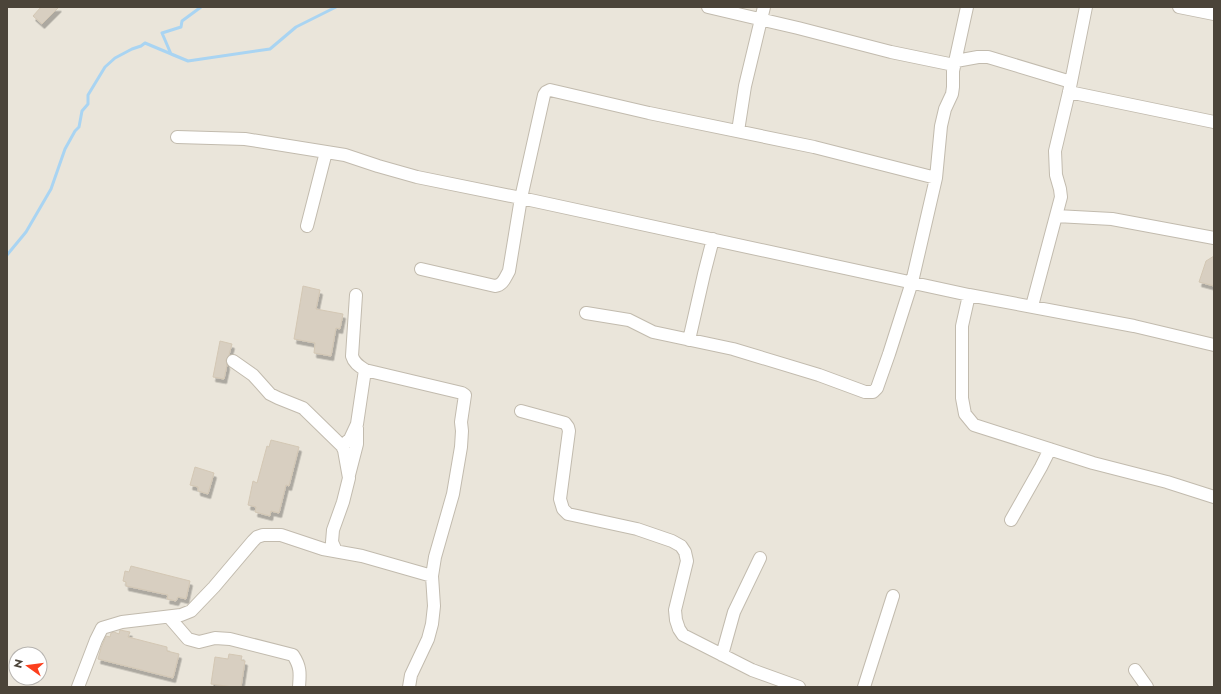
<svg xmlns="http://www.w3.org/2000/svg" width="1221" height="694" font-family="Jost,sans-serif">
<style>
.residential{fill:#eae5da;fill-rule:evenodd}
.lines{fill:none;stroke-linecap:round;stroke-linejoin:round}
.stream{stroke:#a9d4f2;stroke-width:3}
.building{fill:#d8cfc1;stroke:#d3c7b4;filter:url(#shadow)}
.street-casing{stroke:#c2bbae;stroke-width:14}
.street{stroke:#fff;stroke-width:12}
</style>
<defs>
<filter id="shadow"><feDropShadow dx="2.5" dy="4.5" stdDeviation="0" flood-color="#0004"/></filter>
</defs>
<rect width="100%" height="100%" fill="#f6f3ec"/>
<path class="residential" d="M7,7H1214V687H7ZM16,654H40V678H16Z"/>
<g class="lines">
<path class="stream" d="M188,61L270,49L296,27L336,7
M7,255L26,232L51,189L65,149L75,131L79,127L82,111L88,104V95L105,67L115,58L132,49L141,46L145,43L188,61L171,54L162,33L181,27L182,21L201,7"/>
</g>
<path class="building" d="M41,7H59L42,24L33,16Z
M1214,256V286L1199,282L1206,261Z
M303,286L320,290L316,309L343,314L340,329L336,328L331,356L314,353L315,343L294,339Z
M220,341L232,344L229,355L226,360L227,365L224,379L213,377Z
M271,440L299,447L289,486L286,485L279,513L271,511L270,516L255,512L256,507L248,505L253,481L257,483L267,446L269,447Z
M195,467L214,473L208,494L198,491V487L190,485Z
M131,566L190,581L186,599L178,597L176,601L167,599L168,595L126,586V582L123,581L125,571L129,572Z
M120,630L130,632L128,637L167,647V651L179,654L173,678L98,659L101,648L106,636L110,637L111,633L114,632L119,634Z
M229,654L242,656L241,660L245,661L241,687H233L211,684L215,657L228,659Z"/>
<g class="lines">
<defs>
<path id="street" d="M708,7L798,28L891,52L954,65
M1179,7L1214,14
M956,61L978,57H988L1071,82
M1069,92L1214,122
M738,131L745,86L764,7
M177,137L245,139L345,155L378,166L417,177L521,198L969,295L1134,326L1214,345
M1056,216L1112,219L1214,238
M307,226L326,152
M421,269L495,286C503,285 505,278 509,271L521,198L544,95L546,92L550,90L649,113L814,147L936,178
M969,295L962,326V398L965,414L974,425L1093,463L1167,482L1214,497
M1032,306L1061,197L1060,189L1056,175L1055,151L1069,92L1086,7
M586,313L629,320L653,332L733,349L819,375L865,392H873L877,388L889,354L912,282L936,178L941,126L945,109L952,94L953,87V71L967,7
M689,340L704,274L713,239
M233,361L253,375L270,394L278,398L303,408L342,446L344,450L349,478L343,502L333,530L332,542L336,551
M365,370L462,393L465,395L461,422L462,431L461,447L453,494L435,557L432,576L434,606L432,624L428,639L411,675L409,687
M521,411L565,423L568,427L569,431L560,499L563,509L568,514L637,529L672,541L681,546L685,552L687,561L675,610L676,620L679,629L683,635L752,670L799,687
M342,446L350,439L357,424L365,370C359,366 354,363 352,356L356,295
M349,475L357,444V428
M1011,520L1041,467L1050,449
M169,617L188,639L199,642L215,638L230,639L293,655C301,667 300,674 299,687
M722,655L734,612L760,558
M1135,670L1147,687
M78,687L96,640L102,628L122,622L181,615L191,611L214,587L253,541L257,537L263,535H281L323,549L362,556L432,576
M864,687L893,596"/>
</defs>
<use href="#street" class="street-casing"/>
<use href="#street" class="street"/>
</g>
<rect width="1221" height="694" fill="none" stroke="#4b4439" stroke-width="16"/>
<g transform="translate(28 666) rotate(284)"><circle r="19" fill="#ffffff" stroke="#b7b4b0"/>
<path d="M0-3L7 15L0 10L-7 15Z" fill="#fc3f1d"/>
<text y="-6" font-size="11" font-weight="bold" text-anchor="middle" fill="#4b4439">N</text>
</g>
</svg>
